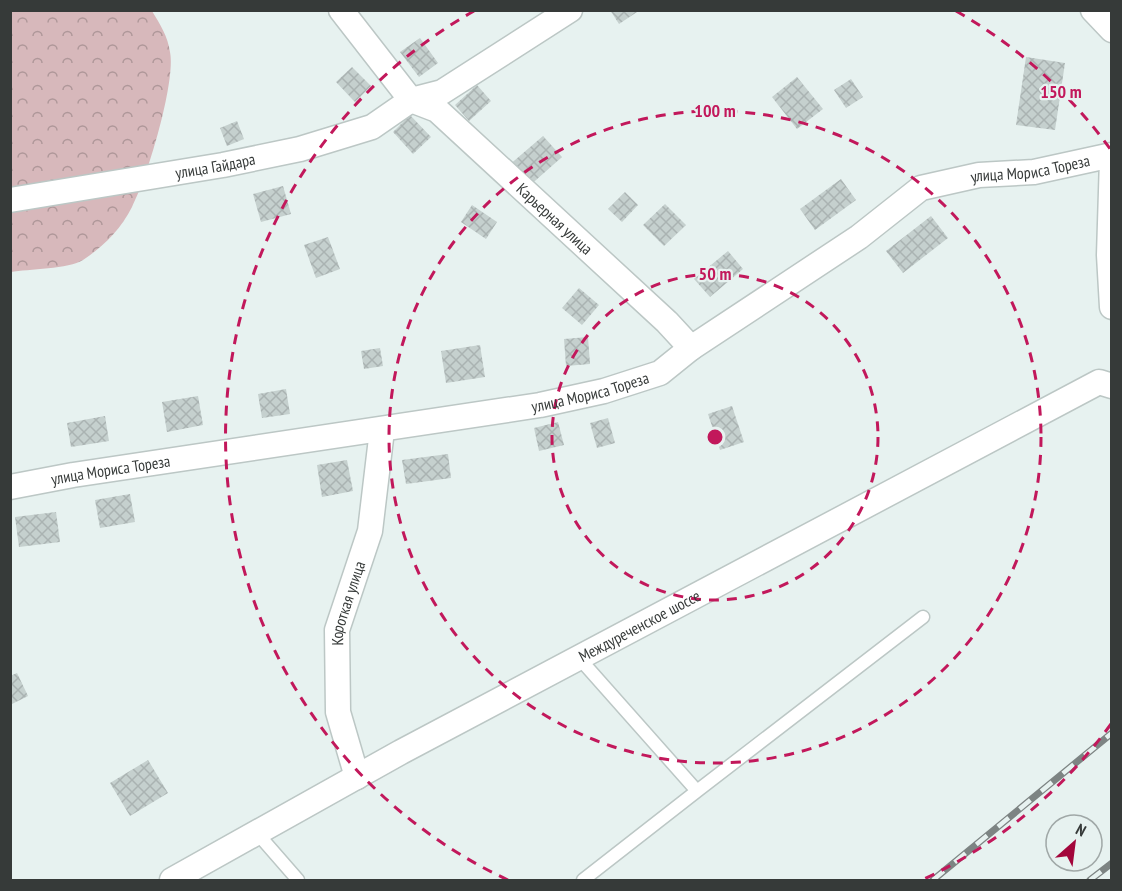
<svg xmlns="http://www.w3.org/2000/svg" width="1122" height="891" font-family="'PT Sans Narrow',sans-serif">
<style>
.forest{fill:url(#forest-crowns)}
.building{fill:url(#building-cross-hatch)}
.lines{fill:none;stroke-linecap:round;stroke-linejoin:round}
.lane-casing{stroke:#bcc7c5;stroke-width:15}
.street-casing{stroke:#bcc7c5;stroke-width:27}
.lane{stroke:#fff;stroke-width:12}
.street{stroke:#fff;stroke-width:24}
.rail-casing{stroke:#7d8483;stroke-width:7}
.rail{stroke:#e7f2f0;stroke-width:4.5;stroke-dasharray:14;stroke-linecap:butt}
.ring{fill:none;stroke:#c2185b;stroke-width:3;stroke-dasharray:10 8}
.labels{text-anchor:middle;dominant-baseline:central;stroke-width:4.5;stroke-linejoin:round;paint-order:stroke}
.street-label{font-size:16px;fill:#363a39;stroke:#e7f2f0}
.centre{fill:#c2185b;stroke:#e7f2f0;stroke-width:3}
.ring-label{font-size:18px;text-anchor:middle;font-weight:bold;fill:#c2185b;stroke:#e7f2f0;stroke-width:4.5;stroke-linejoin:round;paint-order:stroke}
</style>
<defs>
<pattern id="forest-crowns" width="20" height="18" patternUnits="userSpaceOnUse" patternTransform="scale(1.5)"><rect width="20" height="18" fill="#d7b8bb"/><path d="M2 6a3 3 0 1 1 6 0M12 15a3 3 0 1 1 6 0" fill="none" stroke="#af9799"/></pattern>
<pattern id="building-cross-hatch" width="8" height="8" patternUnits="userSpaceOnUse" patternTransform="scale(1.5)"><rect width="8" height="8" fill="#c5d0ce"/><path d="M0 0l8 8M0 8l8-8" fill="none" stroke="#aab3b2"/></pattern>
</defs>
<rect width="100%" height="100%" fill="#e7f2f0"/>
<path class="forest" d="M10,11H152C160,24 168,37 170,52C176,82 147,179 132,207C121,229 103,247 83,260C69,269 28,269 11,272Z"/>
<path class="building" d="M610,10H640L619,24Z
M420,38L438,63L419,77L400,52Z
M1026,57L1065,63L1055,130L1016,125Z
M352,67L371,86L355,102L336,82Z
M797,77L823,109L797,129L772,97Z
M851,79L863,97L846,108L834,90Z
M477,85L491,101L469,121L455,105Z
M410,115L431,137L413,154L393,132Z
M237,121L244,139L227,146L220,128Z
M543,136L562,157L527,188L508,166Z
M841,179L856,200L815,230L800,209Z
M283,186L291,214L261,222L253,194Z
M625,192L638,205L622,222L608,209Z
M665,204L686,225L664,246L643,225Z
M472,205L497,222L486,239L461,222Z
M931,216L948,238L903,273L886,251Z
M328,237L340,269L316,278L304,245Z
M728,251L743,269L710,297L694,279Z
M579,288L599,305L582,325L562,308Z
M588,337L590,364L566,366L564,339Z
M480,345L485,377L446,383L441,351Z
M380,348L383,366L364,369L361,351Z
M286,389L290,414L262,418L258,394Z
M198,396L203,425L167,432L162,402Z
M732,406L744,442L720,450L708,414Z
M105,416L109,441L71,447L67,423Z
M608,418L615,443L597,448L590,423Z
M558,422L564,445L539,451L534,428Z
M448,454L451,478L406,484L402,460Z
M347,460L353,491L322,497L317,465Z
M130,494L135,522L100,528L95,500Z
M56,512L60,542L19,547L15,517Z
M17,673L28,696L10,705V676Z
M148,760L168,793L130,816L110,783Z"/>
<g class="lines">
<defs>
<path id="lane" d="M579,658L697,791L583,880
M697,791L923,617
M257,833L298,880"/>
<g id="street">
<path id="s1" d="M341,10L411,100L437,110L667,322L691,348"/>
<path d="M1093,10L1112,30"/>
<path d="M1112,159L1109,255L1112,307"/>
<path id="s2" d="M10,200L223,165L300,149L372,127L411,100L442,92L570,10"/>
<path id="s3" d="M10,487L73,475L540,405L604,391L660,373L691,348L859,237L921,188L979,175L1034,172L1112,155"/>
<path id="s4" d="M357,777L338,712L337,630L370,531L382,430"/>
<path id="s5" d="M172,880L401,752L1099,382L1112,386"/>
</g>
</defs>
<use href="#lane" class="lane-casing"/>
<use href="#street" class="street-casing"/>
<use href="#lane" class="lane"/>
<use href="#street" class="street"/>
<defs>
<path id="rail" d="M933,880L1112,733
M1090,880L1112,863"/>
</defs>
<use href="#rail" class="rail-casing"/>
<use href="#rail" class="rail"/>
</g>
<g class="ring">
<circle cx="715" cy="437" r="163"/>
<circle cx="715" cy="437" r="326"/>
<path d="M1111 724A489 489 0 0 1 922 880M508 880A489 489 0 0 1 474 11M956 11A489 489 0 0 1 1111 150"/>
</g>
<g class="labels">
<g class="street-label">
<text stroke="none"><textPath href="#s2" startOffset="208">улица Гайдара</textPath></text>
<text stroke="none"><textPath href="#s3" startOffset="1092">улица Мориса Тореза</textPath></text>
<text stroke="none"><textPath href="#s1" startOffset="302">Карьерная улица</textPath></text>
<text stroke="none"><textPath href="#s3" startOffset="588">улица Мориса Тореза</textPath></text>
<text stroke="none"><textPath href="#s3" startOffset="102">улица Мориса Тореза</textPath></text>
<text stroke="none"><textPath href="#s4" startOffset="178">Короткая улица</textPath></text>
<text stroke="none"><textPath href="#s5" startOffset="532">Междуреченское шоссе</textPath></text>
</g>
</g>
<circle cx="715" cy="437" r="9" class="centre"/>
<g class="ring-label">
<text x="1061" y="98">150 m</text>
<text x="715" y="117">100 m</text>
<text x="715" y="280">50 m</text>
</g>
<rect width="1122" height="891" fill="none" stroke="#363a39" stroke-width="24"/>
<g transform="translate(1074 843) rotate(28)"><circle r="28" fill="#e7f2f0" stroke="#a0a8a7" stroke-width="1.5"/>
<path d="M0-4.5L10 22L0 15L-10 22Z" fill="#a3063b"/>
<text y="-9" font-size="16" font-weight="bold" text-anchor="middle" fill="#363a39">N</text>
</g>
</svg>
